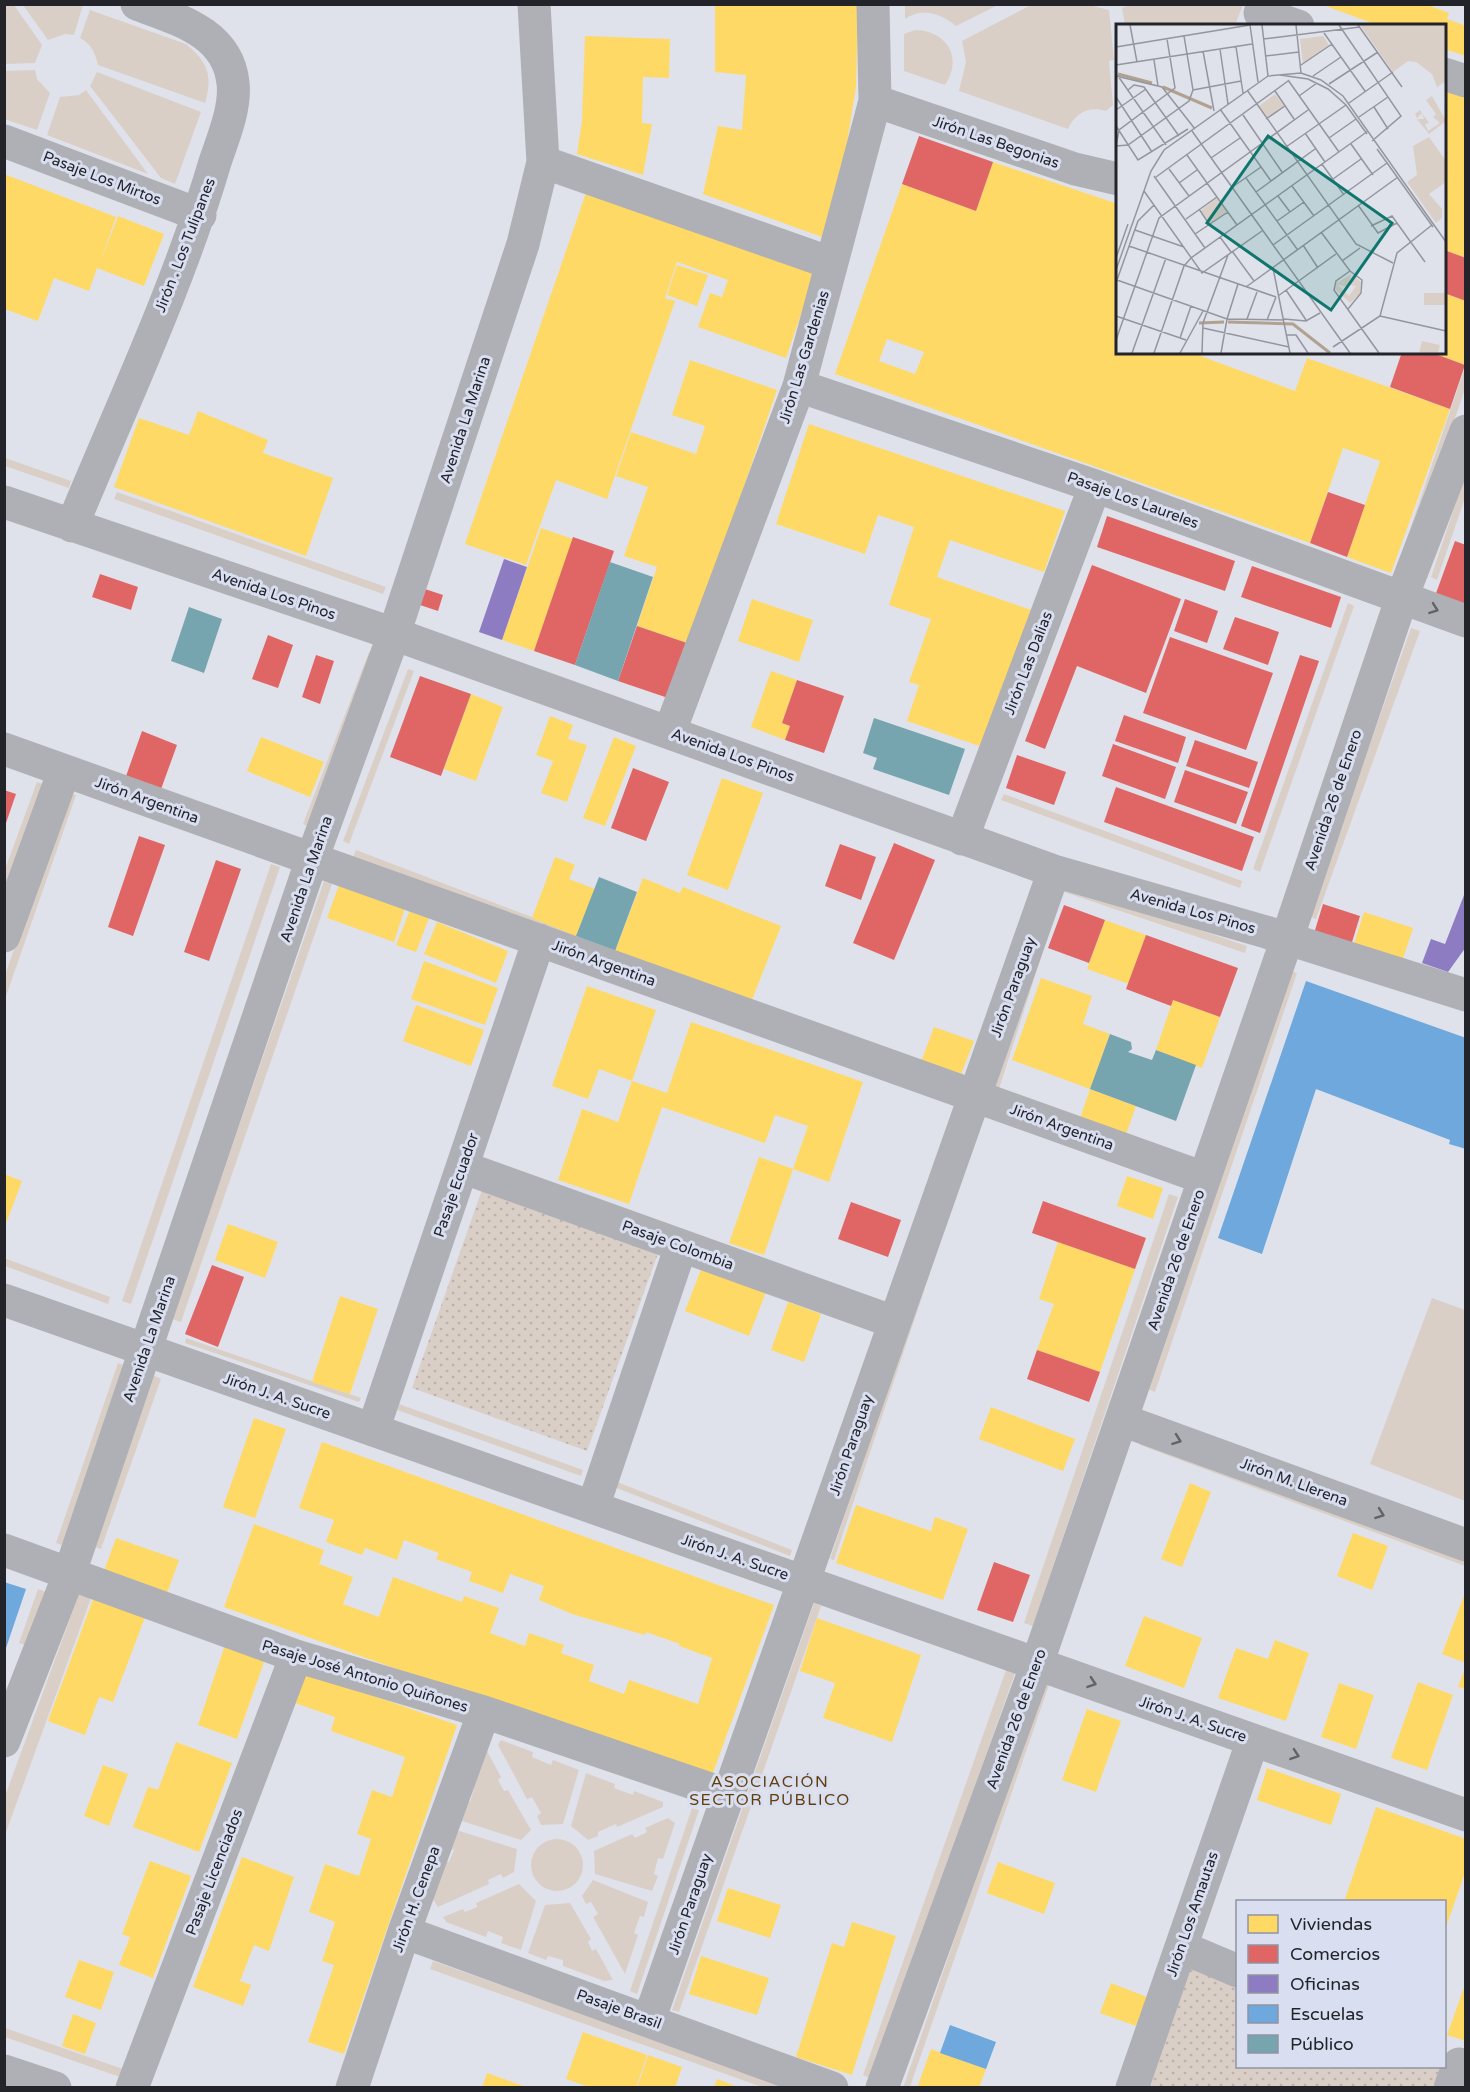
<svg xmlns="http://www.w3.org/2000/svg" width="1470" height="2092" font-family="'Varela Round',sans-serif">
<style>
.grass{fill:#dacfc7}
.park{fill:url(#park-dots)}
.homes{fill:#ffd966;fill-rule:evenodd}
.shops{fill:#e06666}
.offices{fill:#8e7cc3}
.schools{fill:#6fa8dc}
.public{fill:#76a5af}
.lines{fill:none;stroke-linecap:round;stroke-linejoin:round}
.minor{stroke:#aeb0b5;stroke-width:33}
.oneway{stroke:#616369}
.labels{text-anchor:middle;dominant-baseline:central;stroke-width:6;stroke-linejoin:round;paint-order:stroke}
.street-label{font-size:15px;fill:#22242a;stroke:#d9dff1}
.neighbourhood-label{font-size:16px;letter-spacing:1.5px;fill:#623e0b;stroke:#d9dff1}
.inset-river{fill:none;stroke:#b1a191;stroke-width:3}
.inset-road{fill:none;stroke:#93969e;stroke-width:1.5}
.view{fill:#0f766e;fill-opacity:0.15;stroke:#0f766e;stroke-width:3}
.inset-edge{fill:none;stroke:#22242a;stroke-width:3}
</style>
<defs>
<pattern id="park-dots" width="8" height="8" patternUnits="userSpaceOnUse" patternTransform="scale(1.5)"><rect width="8" height="8" fill="#dacfc7"/><path d="M2 2h.1M6 6h.1" fill="none" stroke="#bbb2ab" stroke-width="1.8" stroke-linecap="round"/></pattern>
</defs>
<rect width="100%" height="100%" fill="#dfe2eb"/>
<path class="grass" d="M1131,4H1243V5L1235,25H1125L1122,8Z
M4,5H14L42,45L35,63L5,64Z
M23,5L82,4L83,5L74,35L65,34L48,40Z
M905,5V4L998,5L956,26C942,14 922,7 905,19Z
M1031,5H1089L1109,10L1114,60L1109,61L1113,105L1106,111C1089,106 1076,112 1068,129L959,91L966,62L962,41Z
M90,10L186,44C208,62 213,76 205,103L98,65C95,52 91,44 80,38Z
M915,30C948,31 963,58 945,85L904,71V34Z
M35,70L37,79L50,93L37,130L4,119L5,71Z
M97,72L201,112L175,184L161,178L90,86Z
M86,90L148,174L47,135L60,97L79,95Z
M1465,367V389L1404,567L1398,565Z
M5,458L71,481L69,488L5,466Z
M1465,476V498L1437,580L1431,577Z
M117,492L386,587L383,594L114,499Z
M1348,603L1354,606L1260,872L1253,869Z
M1411,628L1420,631L1316,919L1309,916Z
M369,652L375,654L309,827L303,824Z
M408,669L414,671L349,844L343,841Z
M37,782L43,784L5,890L4,872Z
M69,793L76,795L5,999V975Z
M1004,794L1242,881L1240,888L1001,800Z
M356,850L960,1080L353,857Z
M271,864L280,867L131,1304L122,1301Z
M324,881L332,884L181,1322L172,1319Z
M1066,885L1247,946L1245,953L1064,892Z
M1059,901L998,1092L992,1090Z
M1286,969L1297,973L1155,1392L1145,1388Z
M978,1119L981,1121L834,1560L830,1559Z
M1169,1194L1178,1197L1033,1626L1024,1623Z
M4,1258L110,1297L108,1304L5,1266Z
M1432,1298L1465,1310V1501L1370,1464Z
M186,1338L361,1398L359,1402L185,1343Z
M118,1363L126,1366L64,1546L56,1543Z
M153,1375L161,1379L101,1549L92,1546Z
M399,1404L583,1470L581,1476L397,1410Z
M1144,1436L1465,1556V1566L1140,1445Z
M617,1482L792,1550L790,1556L614,1487Z
M38,1589L46,1592L28,1646L19,1643Z
M79,1594L91,1598L5,1835L4,1799Z
M814,1603L821,1606L679,2012L672,2010Z
M1006,1670L1015,1673L872,2079L863,2075Z
M1043,1683L1049,1685L910,2087L903,2088Z
M501,1740L533,1752L532,1757L551,1765L553,1760L579,1770L563,1824L541,1825L537,1816L541,1813L532,1797L527,1799L498,1745Z
M487,1751L501,1777L498,1780L504,1791L508,1790L531,1830L521,1840L459,1820L465,1802H470L474,1789L470,1787Z
M586,1773L615,1784L614,1788L633,1795L634,1791L663,1802V1807L617,1827L616,1824L598,1832V1836L588,1840L571,1826Z
M692,1808L699,1810L637,1994L630,1991Z
M668,1818L675,1823L663,1859L658,1858L654,1874L658,1876L652,1891L595,1874L594,1851L632,1834L635,1838L647,1832L645,1828Z
M456,1830L517,1849L514,1872L503,1878L501,1874L488,1880L489,1884L438,1907L433,1899L446,1861L449,1862L454,1850L450,1849Z
M531 1865a26 26 0 1 1 52 0a26 26 0 1 1-52 0Z
M593,1880L648,1902L644,1917L640,1916L634,1933L638,1935L625,1974L593,1917L598,1914L591,1902L586,1904L582,1896Z
M519,1884L536,1901L521,1950L501,1943L503,1937L488,1931L486,1937L446,1922L443,1917L463,1909L465,1912L477,1907L476,1903Z
M570,1903L591,1939L588,1942L592,1951L596,1949L613,1980L604,1981L563,1966V1960L548,1956L546,1960L528,1953L545,1905Z
M433,1961L787,2087H762L430,1969Z
M5,2028L123,2069L120,2077L5,2037Z"/>
<path class="park" d="M484,1184L660,1248L587,1451L412,1388Z
M1185,1964L1237,1983L1238,2066H1444L1445,2054L1460,2060L1451,2087L1143,2088Z"/>
<path class="homes" d="M715,4H858L856,87L846,148L822,237L703,194L718,126L742,130L746,75L715,72Z
M1425,4L1449,13L1447,19L1466,26V56L1444,49V26H1380L1323,5Z
M585,36L670,39L669,78L643,77L642,123L652,124L643,175L577,154L582,121Z
M1444,82L1466,90V258L1444,250Z
M993,162L1118,204V352H1190L1295,391L1307,358L1450,409L1391,573L1347,557L1380,461L1343,448L1310,543L835,374L902,184L976,211ZM887,339L924,352L915,374L879,361Z
M4,174L116,217L100,263L118,216L164,234L144,286L97,268L89,291L54,278L38,321L4,309Z
M589,184L818,264L786,358L698,327L710,293L722,297L728,280L677,262L665,298L675,301L607,499L556,480L526,565L465,544Z
M677,265L708,275L697,306L667,295Z
M1444,293L1466,301V365L1431,353L1444,352Z
M690,360L777,390L690,644L637,626L657,567L624,556L648,487L616,476L631,432L696,454L705,426L672,415Z
M198,411L268,440L263,453L333,478L306,556L114,487L139,418L189,435Z
M809,424L1065,511L1044,572L950,540L937,577L1031,610L985,748L907,721L919,685L909,682L931,619L889,605L914,527L878,515L865,554L776,524Z
M541,528L573,539L534,651L502,640Z
M752,599L813,620L799,662L738,641Z
M771,671L797,680L782,723L790,726L785,740L751,727Z
M471,694L503,707L476,781L444,769Z
M550,716L573,725L568,739L587,745L567,802L541,793L553,761L536,755Z
M261,737L324,762L310,797L247,771Z
M614,737L636,746L605,826L583,818Z
M722,778L763,793L728,890L687,875Z
M555,857L575,865L569,879L595,889L576,936L532,918Z
M643,878L680,893L683,887L781,926L750,1005L615,951Z
M339,885L405,908L394,942L327,918Z
M410,910L429,918L416,952L396,945Z
M1364,912L1413,928L1400,968L1351,953Z
M1105,920L1146,935L1129,984L1087,969Z
M437,922L508,951L496,983L424,954Z
M424,961L498,988L485,1025L411,999Z
M1041,978L1092,996L1083,1024L1110,1034L1090,1089L1136,1106L1124,1140L1078,1124L1090,1089L1012,1060Z
M587,986L656,1010L632,1081L599,1069L588,1099L552,1086Z
M1173,1000L1220,1017L1202,1068L1156,1050Z
M416,1005L484,1030L471,1066L403,1041Z
M691,1022L863,1082L829,1182L793,1169L808,1126L775,1115L765,1143L662,1107L629,1204L558,1180L582,1109L618,1122L632,1081L667,1093Z
M934,1027L974,1041L960,1077L921,1062Z
M759,1157L793,1169L764,1255L729,1243Z
M4,1174L22,1181L5,1226L4,1225Z
M1127,1176L1163,1188L1153,1219L1117,1206Z
M228,1224L278,1242L265,1278L215,1260Z
M1058,1242L1135,1269L1100,1372L1037,1350L1054,1304L1039,1299Z
M702,1267L766,1292L749,1336L685,1311Z
M340,1296L378,1309L350,1394L312,1382Z
M788,1302L821,1314L804,1362L771,1350Z
M991,1407L1075,1439L1063,1471L979,1439Z
M254,1418L286,1429L255,1518L223,1507Z
M322,1442L774,1605L710,1781L224,1607L254,1524L324,1550L319,1564L353,1577L343,1604L379,1617L393,1577L462,1602L464,1596L499,1608L490,1633L525,1646L529,1633L564,1645L561,1653L594,1665L589,1681L624,1694L629,1680L698,1704L712,1658L679,1646L680,1644L646,1632L645,1635L572,1614L539,1600L544,1586L510,1574L503,1593L469,1581L472,1572L436,1559L439,1553L404,1540L397,1560L365,1548L362,1555L326,1542L334,1520L299,1508Z
M1190,1483L1211,1492L1182,1567L1161,1559Z
M856,1505L931,1531L935,1517L968,1529L943,1600L836,1563Z
M1353,1533L1388,1546L1372,1590L1337,1576Z
M116,1538L179,1560L166,1596L103,1574Z
M1465,1593H1466V1663L1442,1654Z
M94,1597L145,1617L113,1702L99,1697L85,1735L48,1721Z
M1144,1616L1202,1638L1184,1688L1125,1666Z
M817,1618L921,1655L892,1742L823,1718L835,1683L800,1671Z
M1275,1640L1309,1653L1286,1721L1218,1698L1236,1648L1268,1659Z
M225,1645L265,1659L237,1739L198,1725Z
M1465,1668H1466V1689L1458,1687Z
M305,1672L457,1725L344,2054L308,2042L334,1965L322,1961L335,1922L309,1912L325,1864L359,1876L371,1839L357,1834L372,1790L392,1797L405,1757L331,1731L335,1717L295,1703Z
M1418,1682L1453,1695L1427,1770L1391,1758Z
M1339,1683L1374,1695L1356,1749L1321,1737Z
M1087,1709L1121,1721L1096,1792L1062,1780Z
M176,1742L232,1763L199,1852L133,1827L148,1787L158,1790Z
M103,1765L128,1774L109,1826L84,1816Z
M1267,1768L1341,1794L1331,1825L1257,1800Z
M1376,1807L1466,1839V1870L1445,1930L1444,1902H1344Z
M242,1857L294,1877L269,1951L254,1945L240,1981L251,1985L243,2006L193,1987Z
M150,1861L191,1876L153,1978L119,1965L130,1937L122,1934Z
M998,1862L1055,1883L1044,1914L987,1893Z
M728,1888L781,1905L770,1938L717,1921Z
M852,1922L896,1936L852,2075L796,2057L832,1943L844,1947Z
M701,1956L769,1978L757,2015L689,1994Z
M79,1960L114,1972L101,2010L65,1997Z
M1111,1983L1147,1997L1136,2026L1100,2013Z
M1465,1985H1466V2041L1447,2035Z
M73,2014L96,2023L85,2054L62,2046Z
M583,2032L647,2055L636,2088H592L566,2079Z
M931,2049L986,2069L979,2088H917Z
M648,2055L682,2067L675,2088H637Z
M487,2073L526,2087V2088H482Z
M717,2079L738,2087V2088H714Z"/>
<path class="shops" d="M919,136L993,162L976,211L902,184Z
M1444,250L1466,258V301L1444,293Z
M1402,352H1430L1465,365L1450,409L1390,387Z
M1328,492L1365,505L1347,557L1310,543Z
M1107,516L1235,561L1225,591L1097,547Z
M573,537L614,551L575,665L534,651Z
M1455,541L1466,545V607L1435,596Z
M1092,565L1181,599L1146,693L1077,666L1045,749L1025,741Z
M1252,566L1341,597L1331,628L1241,597Z
M100,574L138,587L131,610L92,597Z
M419,587L443,595L438,611L414,603Z
M1185,599L1218,611L1207,643L1174,631Z
M1235,617L1279,632L1268,665L1223,649Z
M637,626L690,644L671,699L618,681Z
M268,635L293,645L278,688L252,679Z
M1170,637L1273,673L1246,750L1143,713Z
M316,655L334,661L320,704L302,697Z
M1300,655L1319,661L1260,833L1241,826Z
M420,676L471,694L441,776L390,757Z
M797,680L844,696L824,753L785,740L790,726L782,723Z
M1124,715L1186,737L1178,763L1115,741Z
M142,731L177,745L160,792L125,779Z
M1195,740L1258,762L1249,788L1186,766Z
M1113,744L1176,767L1165,799L1102,776Z
M1017,755L1066,772L1054,805L1006,788Z
M633,768L669,782L646,841L611,828Z
M1185,770L1248,792L1236,824L1174,802Z
M1116,787L1254,837L1242,871L1104,822Z
M4,790L16,794L5,826H4Z
M139,836L165,845L133,936L108,927Z
M894,843L935,860L894,960L853,943Z
M840,844L876,857L861,900L825,886Z
M216,860L241,869L209,961L184,952Z
M1323,904L1360,916L1349,952L1312,940Z
M1064,905L1105,920L1089,963L1048,948Z
M1146,935L1238,968L1220,1017L1173,1000L1171,1006L1126,989Z
M1043,1201L1146,1238L1135,1269L1032,1233Z
M851,1202L901,1220L888,1257L838,1239Z
M212,1265L244,1277L218,1347L185,1334Z
M1037,1350L1100,1372L1089,1402L1027,1379Z
M994,1562L1030,1575L1013,1622L977,1610Z"/>
<path class="offices" d="M504,559L527,567L502,640L479,632Z
M1466,890V947L1448,972L1422,963L1431,939L1445,944Z"/>
<path class="schools" d="M1306,981L1466,1038V1149L1449,1144L1450,1140L1316,1089L1262,1254L1218,1238Z
M4,1582L26,1589L5,1651H4Z
M950,2025L996,2042L986,2069L940,2053Z"/>
<path class="public" d="M610,562L653,577L618,681L575,665Z
M189,607L222,619L204,673L171,661Z
M874,718L965,749L949,795L873,769L877,758L863,753Z
M599,877L637,892L615,951L576,936Z
M1110,1034L1131,1042L1132,1049L1128,1052L1152,1060L1156,1050L1196,1065L1176,1121L1090,1089Z"/>
<g class="lines">
<path class="minor" d="M1260,13L1298,26
M1444,74L1466,81
M875,101L1075,169L1118,179
M4,141L200,215
M543,162L831,263
M799,386L1095,486L1466,621
M4,502L394,634L1054,871L1266,932L1466,995
M72,526C121,407 179,285 215,162C223,138 236,108 233,83C228,32 176,19 137,4
M670,731L799,386L875,101L873,4
M4,749L1204,1178
M962,839L1095,486
M4,936L64,771
M462,1167L894,1322
M4,1300L1466,1815
M1122,1420L1466,1545
M373,1430L539,940
M593,1507L681,1246
M4,1550L296,1656L484,1712L728,1795
M4,1741L69,1575L312,859L394,634L523,244L543,162L534,4
M404,1932L832,2088
M1181,1947L1238,1971
M649,2020L1054,871
M4,2071L55,2088
M132,2088L296,1656
M352,2088L404,1932L484,1712
M882,2088L1037,1664L1287,939L1402,597L1466,431
M1132,2088L1253,1740
M1450,2088L1459,2064"/>
</g>
<defs><path id="oneway-chevron" d="M-2-3.5L2.5 0L-2 3.5" fill="none" stroke-width="1.6" stroke-linecap="round" stroke-linejoin="round" transform="scale(1.5)"/></defs>
<g class="oneway">
<use href="#oneway-chevron" transform="translate(1434 609) rotate(20)"/>
<use href="#oneway-chevron" transform="translate(1177 1440) rotate(20)"/>
<use href="#oneway-chevron" transform="translate(1380 1514) rotate(20)"/>
<use href="#oneway-chevron" transform="translate(1092 1683) rotate(19)"/>
<use href="#oneway-chevron" transform="translate(1295 1755) rotate(19)"/>
</g>
<g class="labels">
<g class="street-label">
<text transform="translate(996 142) rotate(19)">Jirón Las Begonias</text>
<text transform="translate(102 178) rotate(21)">Pasaje Los Mirtos</text>
<text transform="translate(185 245) rotate(-69)">Jirón . Los Tulipanes</text>
<text transform="translate(804 357) rotate(-73)">Jirón Las Gardenias</text>
<text transform="translate(465 420) rotate(-72)">Avenida La Marina</text>
<text transform="translate(1133 500) rotate(20)">Pasaje Los Laureles</text>
<text transform="translate(274 594) rotate(19)">Avenida Los Pinos</text>
<text transform="translate(1028 663) rotate(-69)">Jirón Las Dalias</text>
<text transform="translate(733 755) rotate(20)">Avenida Los Pinos</text>
<text transform="translate(147 800) rotate(20)">Jirón Argentina</text>
<text transform="translate(1333 800) rotate(-71)">Avenida 26 de Enero</text>
<text transform="translate(306 879) rotate(-71)">Avenida La Marina</text>
<text transform="translate(1193 911) rotate(16)">Avenida Los Pinos</text>
<text transform="translate(604 963) rotate(20)">Jirón Argentina</text>
<text transform="translate(1013 987) rotate(-70)">Jirón Paraguay</text>
<text transform="translate(1062 1127) rotate(20)">Jirón Argentina</text>
<text transform="translate(456 1185) rotate(-71)">Pasaje Ecuador</text>
<text transform="translate(678 1245) rotate(20)">Pasaje Colombia</text>
<text transform="translate(1176 1260) rotate(-71)">Avenida 26 de Enero</text>
<text transform="translate(149 1339) rotate(-71)">Avenida La Marina</text>
<text transform="translate(277 1396) rotate(19)">Jirón J. A. Sucre</text>
<text transform="translate(851 1445) rotate(-71)">Jirón Paraguay</text>
<text transform="translate(1294 1482) rotate(20)">Jirón M. Llerena</text>
<text transform="translate(735 1557) rotate(19)">Jirón J. A. Sucre</text>
<text transform="translate(365 1676) rotate(17)">Pasaje José Antonio Quiñones</text>
<text transform="translate(1016 1719) rotate(-70)">Avenida 26 de Enero</text>
<text transform="translate(1193 1719) rotate(19)">Jirón J. A. Sucre</text>
<text transform="translate(214 1872) rotate(-69)">Pasaje Licenciados</text>
<text transform="translate(416 1899) rotate(-70)">Jirón H. Cenepa</text>
<text transform="translate(690 1904) rotate(-71)">Jirón Paraguay</text>
<text transform="translate(1192 1914) rotate(-71)">Jirón Los Amautas</text>
<text transform="translate(619 2009) rotate(20)">Pasaje Brasil</text>
</g>
<g class="neighbourhood-label">
<text x="770" y="1782">ASOCIACIÓN<tspan x="770" dy="18">SECTOR PÚBLICO</tspan></text>
</g>
</g>
<g transform="translate(1116 24)">
<rect width="330" height="330" fill="#dfe2eb"/>
<path d="M235,250L233,263L222,261L233,272L240,262L234,261L235,255L238,252L245,258L244,269L234,279L219,265L221,259ZM308,269H329V281H308Z" fill="#dacfc7"/>
<path d="M207,12L213,21L187,39L184,15ZM159,70L168,82L152,94L143,82ZM313,113L330,137V158L313,170L326,185V194L320,199L291,158L301,151L297,122ZM101,174L111,188L94,200L84,187ZM306,317L324,321L322,329H303Z" fill="#dacfc7"/>
<path d="M244,1H330V57L321,63L316,50L300,38L292,37L277,48ZM316,72L330,97L313,110L301,95H308L306,89L301,94L299,90L304,86L313,99L309,100L312,107L324,99L317,93L320,90L310,76Z" fill="#dacfc7"/>
<path class="inset-river" d="M2,50L36,59M47,63L96,84M112,298L177,300L214,329M83,299L108,298"/>
<path class="inset-road" d="M14,1L21,38M134,1L142,58M180,1L185,49M223,1L285,92L256,117M242,1L286,63M208,9L249,67M147,15L244,3M0,23L134,1M120,23L127,69M104,25L112,80M87,27L98,87M149,32L183,28M38,36L42,62M0,41L136,20M185,41L216,20M164,51L192,55L212,65L230,81L251,110M0,52L46,63L79,105M2,52L50,121M152,52L185,49L205,56L227,72L330,218M197,52L225,33M172,56L223,128M213,60L262,28M12,66L18,61L28,63L63,112M77,66L125,57M131,66L240,220L277,239M159,67L178,95M183,72L201,59M0,73L36,128M233,79L277,48M258,83L272,105M104,85L155,157M0,86L30,65M127,91L166,148M243,93L272,73M150,95L169,82M0,102L22,136L72,105M76,107L234,329M189,109L209,138M213,114L240,95M235,120L257,151M0,122L12,121L73,77L77,66L68,12M0,122L3,106L59,64L51,15M170,123L230,81M261,125L317,203M71,131L121,201M95,134L124,114M206,140L228,171M53,145L73,172M38,152L89,224M40,153L172,57M130,154L181,225M217,155L245,135M63,159L81,146M176,162L198,192M115,164L145,143M28,167L86,249L146,207M140,168L199,125M162,172L174,188M38,181L22,197L1,256L111,295L168,296M242,181L262,209L281,199M83,185L93,200M70,195L101,173M161,197L188,178M255,202L276,192L309,238M19,206L68,223M205,208L234,247L246,256L245,269L232,285M79,210L112,188M104,213L115,228M157,221L271,139M187,221L202,244M13,222L160,273M116,227L138,257M0,234L12,200M226,237L244,224M157,244L174,329M0,246L35,147L48,126L152,52L146,1M234,247L220,257L218,266L263,329M130,263L282,153M170,266L190,296M162,272L220,230M0,292L70,316M264,292L330,307M131,295L141,268M168,295L190,297L204,289M151,296L160,273M87,304L173,323M171,311H180L192,329M64,314L75,282M0,316L43,194L192,86M217,323L264,292L281,229L316,201M16,329L50,234M38,329L68,242L75,234L252,107M64,329L87,287M86,329L87,299L112,231M105,329L111,295L122,260"/>
<path class="view" d="M152,112L276,199L215,286L91,199Z"/>
<rect width="330" height="330" class="inset-edge"/>
</g>
<rect width="1470" height="2092" fill="none" stroke="#22242a" stroke-width="12"/>
<rect x="1236" y="1900" width="210" height="168" fill="#d9dff1" stroke="#9094a1" stroke-width="1.5"/>
<rect x="1248" y="1915" width="30" height="18" fill="#ffd966" stroke="#9094a1" stroke-width="1.5"/>
<text x="1290" y="1930" font-size="18" fill="#22242a">Viviendas</text>
<rect x="1248" y="1945" width="30" height="18" fill="#e06666" stroke="#9094a1" stroke-width="1.5"/>
<text x="1290" y="1960" font-size="18" fill="#22242a">Comercios</text>
<rect x="1248" y="1975" width="30" height="18" fill="#8e7cc3" stroke="#9094a1" stroke-width="1.5"/>
<text x="1290" y="1990" font-size="18" fill="#22242a">Oficinas</text>
<rect x="1248" y="2005" width="30" height="18" fill="#6fa8dc" stroke="#9094a1" stroke-width="1.5"/>
<text x="1290" y="2020" font-size="18" fill="#22242a">Escuelas</text>
<rect x="1248" y="2035" width="30" height="18" fill="#76a5af" stroke="#9094a1" stroke-width="1.5"/>
<text x="1290" y="2050" font-size="18" fill="#22242a">Público</text>
</svg>
